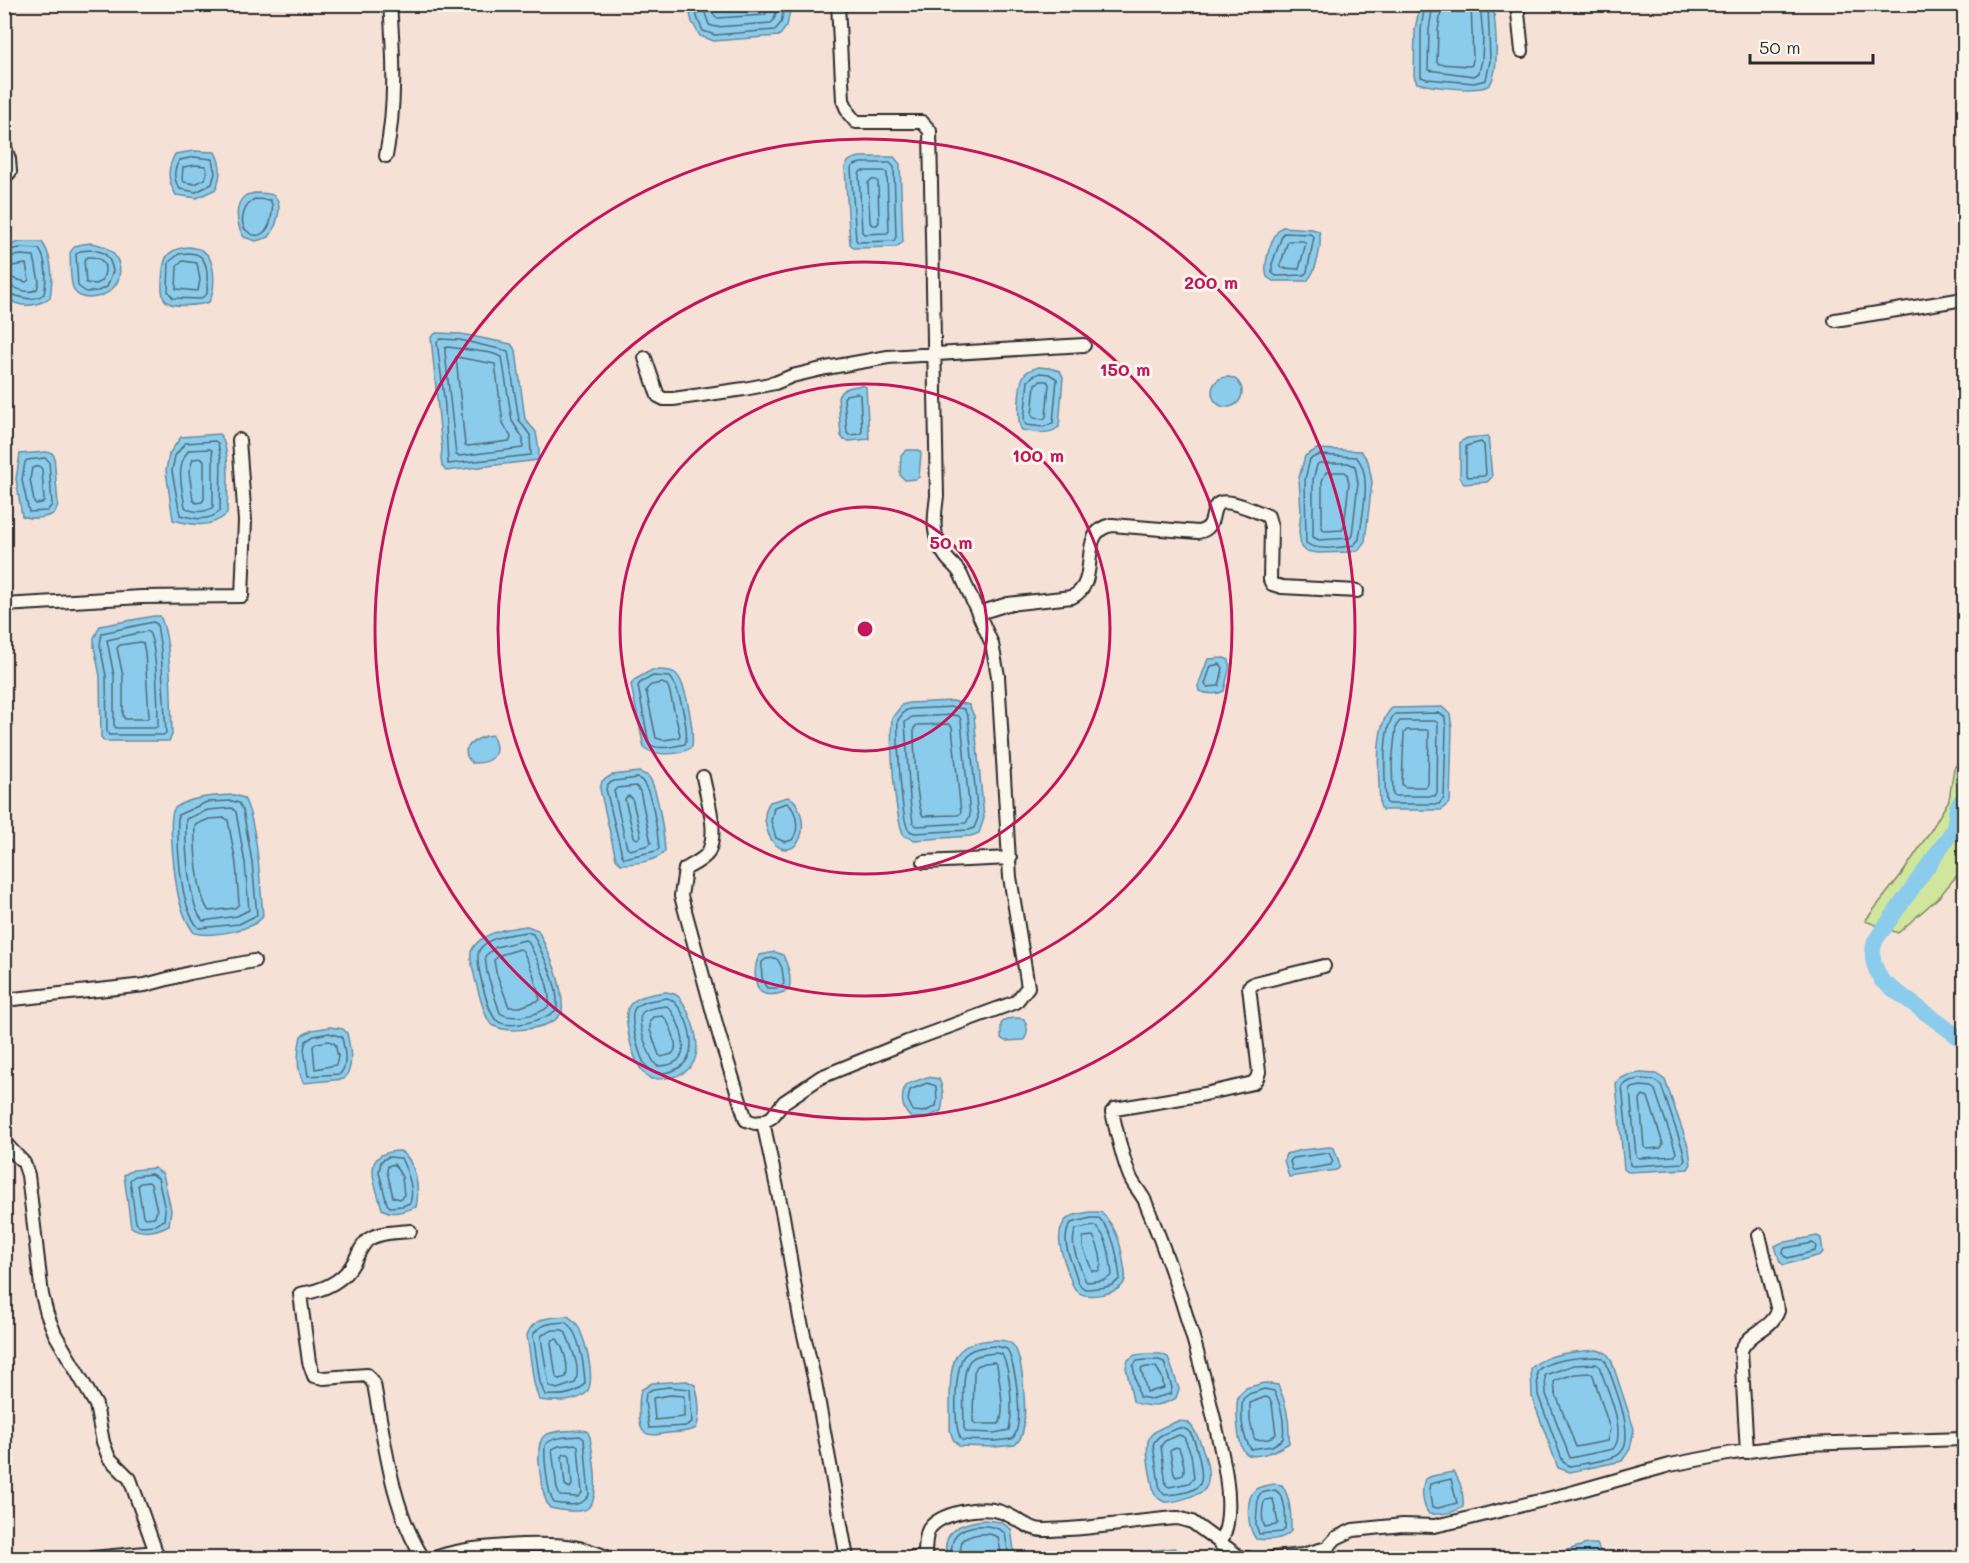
<svg xmlns="http://www.w3.org/2000/svg" width="1969" height="1563" font-family="Mali,sans-serif">
<style>
.green{fill:#cfe69c;stroke:#7d8864;stroke-width:1.5}
.water{fill:#8bccec;stroke:#658c9f;stroke-width:1.5}
.lines{fill:none;stroke-linecap:round;stroke-linejoin:round}
.shore{stroke:#516b78;stroke-width:1.5}
.canal{stroke:#8bccec;stroke-width:16}
.street-casing{stroke:#2b2b2b;stroke-width:16}
.street{stroke:#fbf7ec;stroke-width:12}
.ring{fill:none;stroke:#c2185b;stroke-width:3}
.centre{fill:#c2185b;stroke:#fbf7ec;stroke-width:3}
.ring-label{font-size:18px;text-anchor:middle;font-weight:bold;fill:#c2185b;stroke:#fbf7ec;stroke-width:6;stroke-linejoin:round;paint-order:stroke}
</style>
<rect width="100%" height="100%" fill="#f6e1d7"/>
<filter id="ink" filterUnits="userSpaceOnUse"><feTurbulence type="fractalNoise" baseFrequency=".0167" numOctaves="2"/><feDisplacementMap in="SourceGraphic" scale="12" xChannelSelector="R" yChannelSelector="G"/><feConvolveMatrix kernelMatrix="1 2 1 2 8 2 1 2 1" color-interpolation-filters="sRGB"/></filter>
<g filter="url(#ink)">
<path class="green" d="M1964,757V867L1939,897L1898,933L1865,921L1904,871L1931,830L1949,800L1954,768Z"/>
<path class="water" d="M791,5L787,26L779,36L714,41L700,36L692,22L688,5Z
M1420,5H1493C1495,22 1501,69 1490,84C1482,94 1429,86 1417,83L1414,76L1415,29Z
M194,151L215,152C222,165 221,175 216,189L197,198L176,195C167,180 167,169 175,154Z
M860,157H894L900,164L903,242L896,247L854,248L850,244L845,168C847,159 853,159 860,157Z
M255,193C261,193 270,193 274,196C285,204 275,229 269,237L256,241L244,237C237,227 233,205 245,196C248,194 252,194 255,193Z
M1282,227L1312,229L1319,231C1323,245 1316,272 1307,281H1273L1267,277C1263,264 1271,235 1282,227Z
M19,242H42C53,258 53,280 50,298C35,307 18,309 5,296V247Z
M91,243C129,247 130,295 90,298C84,298 77,296 74,290C69,281 71,263 70,253C74,244 82,244 91,243Z
M189,247C193,248 199,248 203,251C216,259 216,289 209,302C200,305 171,309 165,300C161,294 162,288 162,282C163,260 164,249 189,247Z
M436,333L461,334L511,344L516,351L525,419L536,432L539,451L538,460L446,471L442,466L441,458L442,449L431,337Z
M1039,367L1049,368L1060,371L1063,377L1059,427C1048,436 1034,432 1022,430C1016,423 1019,386 1023,377C1026,370 1033,369 1039,367Z
M1212 392a15 15 0 1 1 30 0a15 15 0 1 1-30 0Z
M863,385L866,387L869,439L850,441L844,440L841,436L838,398C841,387 853,387 863,385Z
M219,434C232,447 227,495 227,514C210,529 193,525 173,520L166,471L169,454L181,437Z
M1488,436L1492,477L1487,482L1464,484L1460,477V442L1467,438Z
M1317,449L1361,451L1368,461L1372,482L1365,541L1359,550L1350,552L1318,553L1306,551L1301,546L1299,532L1301,511L1299,478L1305,456Z
M907,450H918L921,453L919,477L916,479L905,480L900,475L901,455Z
M46,452L52,453L54,456L58,505L55,513C46,518 32,520 22,516L16,479L20,454Z
M154,616H160C172,639 171,708 172,735L169,741H104L101,737L100,676L94,646V638L100,626Z
M1224,658L1229,660L1230,666L1224,691C1217,695 1207,694 1199,691L1198,686L1208,659Z
M652,670C659,670 669,669 675,673C687,682 694,733 692,747C680,756 656,756 644,748L631,685L634,680Z
M953,701L969,705L974,716L984,818L979,833L971,836L915,840L904,836C894,815 890,742 892,718L902,705L909,703Z
M1442,707L1450,714L1452,729L1450,802L1441,810H1382L1380,805C1379,780 1373,725 1392,708Z
M492,735C502,755 492,764 472,763L467,757L466,750C471,741 482,736 492,735Z
M639,772C641,773 647,775 648,776C658,787 664,836 665,851C657,862 634,864 621,864L616,859L600,789L602,781L612,775Z
M234,795L244,798C258,825 260,885 263,916C254,931 210,937 194,933C187,923 182,911 179,899C176,886 166,816 175,808C190,796 216,796 234,795Z
M788,797C797,800 798,807 801,815C810,853 773,863 766,825C764,817 765,809 770,802Z
M527,926L538,930C550,956 564,983 562,1013C559,1015 556,1020 552,1022C538,1029 502,1035 490,1023C484,1016 469,961 471,952C472,949 474,946 476,944C487,931 511,928 527,926Z
M775,952L783,955C788,966 792,977 789,990C782,993 773,996 765,994C753,991 753,963 760,955Z
M666,992C671,993 675,993 679,997C685,1004 689,1014 692,1022C705,1060 692,1080 651,1079C648,1076 643,1073 641,1069C633,1058 621,1016 630,1005C638,995 654,994 666,992Z
M1017,1018L1024,1019C1028,1026 1028,1034 1024,1040L1005,1041L1001,1038V1024L1006,1019Z
M330,1027L343,1029L347,1033C350,1048 355,1066 344,1079L304,1083C296,1071 298,1050 301,1036L312,1030Z
M1640,1073L1656,1074L1665,1080L1689,1149L1691,1164L1688,1169L1628,1172L1624,1169L1616,1084L1618,1080L1628,1075Z
M927,1077L939,1079C944,1090 944,1100 941,1111L926,1118H911C901,1108 901,1098 905,1085Z
M1329,1147L1334,1148L1339,1162V1168L1336,1170L1289,1177L1284,1160L1286,1154L1302,1150Z
M400,1151C416,1160 420,1190 416,1207C405,1211 393,1216 382,1209C375,1182 359,1152 400,1151Z
M154,1168L163,1174L171,1210L169,1225C157,1231 143,1235 131,1227L124,1175L133,1170Z
M1090,1212H1101C1117,1228 1121,1244 1124,1266C1125,1272 1127,1279 1123,1284C1117,1294 1085,1300 1077,1291C1072,1287 1071,1280 1069,1275C1064,1259 1053,1237 1065,1221C1070,1214 1082,1214 1090,1212Z
M1817,1236L1821,1238L1823,1252L1820,1255L1784,1265L1780,1262L1775,1246L1781,1243Z
M568,1316C571,1319 576,1322 578,1326C585,1340 598,1383 585,1394C574,1403 552,1402 539,1400L534,1383L527,1335C533,1317 552,1317 568,1316Z
M995,1340C1001,1340 1008,1340 1013,1345C1024,1358 1028,1422 1021,1437C1021,1438 1016,1444 1015,1445L995,1447L959,1446L953,1439L950,1430C951,1412 947,1370 957,1355C965,1342 982,1341 995,1340Z
M1597,1350L1606,1353L1611,1359L1634,1429L1630,1449L1622,1461L1570,1472L1558,1468L1532,1397L1531,1368C1548,1352 1575,1352 1597,1350Z
M1145,1354H1161L1168,1357L1179,1389L1176,1398C1164,1405 1145,1409 1133,1401L1126,1367L1128,1360L1135,1355Z
M687,1381L695,1385C699,1397 701,1417 696,1428C687,1433 677,1432 668,1433C661,1434 650,1437 644,1432C637,1426 639,1398 641,1390L652,1383Z
M1264,1383L1278,1385C1287,1404 1290,1422 1289,1443C1279,1449 1261,1458 1249,1455C1236,1452 1236,1407 1238,1396L1246,1388Z
M1178,1421L1188,1422C1199,1433 1215,1474 1205,1489C1200,1495 1173,1503 1165,1502C1160,1501 1157,1497 1154,1493C1152,1480 1142,1446 1151,1435C1157,1428 1169,1425 1178,1421Z
M581,1430L587,1431L590,1437C592,1453 604,1503 584,1510C574,1513 560,1510 550,1508C542,1500 533,1444 544,1436C552,1430 570,1431 581,1430Z
M1453,1472C1461,1480 1464,1496 1463,1507C1454,1513 1440,1515 1429,1514C1422,1505 1421,1489 1425,1479L1432,1476Z
M1275,1484L1282,1485C1291,1499 1291,1516 1291,1531C1282,1541 1268,1540 1256,1539C1248,1529 1244,1498 1256,1489C1261,1486 1269,1485 1275,1484Z
M984,1520L1001,1522L1011,1529L1015,1558H946C942,1530 959,1523 984,1520Z
M1587,1544H1597L1603,1558H1541Z
M1174,1548L1181,1552L1182,1558H1136L1150,1551Z"/>
<g class="lines">
<path class="shore" d="M694,4L698,20L703,31L715,35L775,30L781,23L785,4
M702,4L709,25L716,27L771,23L774,20L778,4
M711,4L713,14L717,18L765,15L769,4
M1425,4L1421,30V77L1427,79L1474,83L1486,80L1490,61L1488,4
M1433,4L1429,30L1428,70L1474,76L1479,73L1482,60L1483,37L1480,4
M1442,4L1438,31L1437,62L1439,64L1469,66L1472,65L1473,59L1471,4
M194,157L212,159L215,173L212,184L196,192L180,189C173,180 173,169 180,160Z
M861,163H890L894,167L896,237L894,241L858,242L856,240L851,168L854,165Z
M195,165L206,166L207,172L205,179L195,184L184,182L182,179L183,167Z
M861,171H884L887,173L889,231L887,233L864,234L862,232L859,174Z
M871,180H876L878,182L879,222L877,225H872L870,222L868,183Z
M255,199L270,200C274,206 272,212 271,219C269,230 259,242 247,231C238,224 244,203 255,199Z
M1283,233L1310,234L1314,237L1307,272L1304,275L1276,276L1272,273V264Z
M1288,241H1303L1306,243L1299,269L1282,268L1280,266Z
M91,250C106,251 110,257 113,271L107,287L98,291L86,292L78,286L76,254L80,251Z
M4,251L20,248L39,249C47,260 47,281 44,294C29,304 20,295 4,293
M188,253C191,254 195,253 198,255C210,260 207,284 207,294L200,299L173,298L168,291L169,262L179,254Z
M87,257C104,256 109,266 102,281L96,284L86,283L84,260Z
M4,258L21,255L34,256L39,282L37,289C26,296 16,286 4,285
M183,261L197,263L200,280L198,291L176,289L177,266Z
M4,267L26,264L29,280L26,282L4,276
M440,339L460,340L508,351L519,420L530,435L531,455L448,464L445,406L437,342Z
M448,347L491,353L502,357L512,421L523,438V448L459,456L456,455L445,352V348Z
M456,357L495,364L503,423L511,437L510,441L468,446L465,445Z
M1040,373L1049,374L1057,379L1053,423L1043,427L1026,425L1024,420L1028,381L1033,376Z
M1041,381H1047L1049,384L1046,417L1043,419L1034,418L1032,415L1035,384Z
M857,393L860,395L862,431L860,434L849,435L847,433L844,398L846,395Z
M215,441L218,443L221,458L220,511C209,522 194,519 180,515L172,471L175,456L185,443Z
M1481,442L1484,445L1486,474L1484,476L1468,477L1466,474V446Z
M209,449L212,450L213,459V507C206,513 192,513 185,507C182,488 175,466 189,450Z
M1319,455L1356,457C1373,473 1362,517 1359,539L1354,545C1342,548 1316,551 1306,543L1305,479L1310,459Z
M45,458L49,461L52,505L47,511L29,512L22,480L25,462L27,460Z
M202,458L204,461V499L202,502L196,503L193,500L189,472L193,459Z
M1319,463H1348L1355,466L1358,483L1352,535L1350,538L1319,540L1313,537V480L1317,465Z
M39,466L42,469L44,501L42,503L36,504L34,502L30,479L32,468Z
M1326,472H1345L1347,474L1349,483L1344,527L1342,530L1325,531L1322,528V481Z
M153,622L157,624L161,650L166,733L163,735H109L107,732L106,676L100,645L102,633Z
M148,631C157,642 158,708 158,726L155,728H116L114,725V676L107,640Z
M140,642L143,643L145,652L149,717L146,719H125L123,716V676L117,648L120,645Z
M1220,664L1223,668L1219,686L1207,687L1205,684L1211,666Z
M653,676L670,677C679,687 690,732 685,744C674,746 659,751 649,744L638,686L640,683Z
M662,683L667,685L669,689L680,735L678,738L663,740L656,738L646,690L651,685Z
M953,707L964,709L968,717L978,818L974,828L969,830L915,833C912,832 910,832 908,829C901,818 897,735 898,720L905,711L910,709Z
M1395,714L1439,713L1445,717L1446,729L1444,798L1439,804H1389L1386,802C1385,783 1381,727 1395,714Z
M953,715L959,716L961,720L970,816L966,823L917,826L913,823L910,800L905,722L912,717Z
M1400,721H1435L1438,723L1437,793L1435,796H1396L1393,795L1392,763L1396,726Z
M949,724L952,727L961,813L958,815L923,816C916,805 914,744 914,728L917,725Z
M1407,730H1427L1429,732L1428,784L1426,787H1405L1402,785L1404,733Z
M638,778C652,784 658,834 659,849L656,851L624,858L622,855L606,789L608,784L614,781Z
M636,786L640,791L651,843L649,845L630,850L627,848L614,791L617,788Z
M628,796L632,798L641,836L637,839L634,837L625,799Z
M232,801L239,803L243,810L252,862L257,915L239,924L199,928C179,908 177,842 178,815L207,802Z
M787,803C797,810 800,830 792,840L785,842L776,838L771,821L774,807Z
M232,808L236,812L245,863L249,910L237,916L203,921C188,905 185,842 186,819L208,810Z
M225,818L228,820L236,864L239,904L235,908L209,911C197,896 194,845 195,825L209,819Z
M527,932L533,934C544,958 559,983 557,1009C547,1020 508,1031 496,1020C488,1012 473,958 480,949C490,936 512,934 527,932Z
M525,940L528,941C537,960 551,984 549,1006C540,1015 511,1021 500,1013L487,973L485,956L496,947Z
M520,949L523,951L533,973L540,1000L520,1007H509L496,972L494,960L500,955Z
M775,958L778,960L782,968L784,984L778,988H767C761,982 761,971 762,962L766,959Z
M667,998C684,1000 717,1075 654,1073C651,1071 647,1068 644,1063C639,1053 628,1018 635,1008C642,1000 657,1000 667,998Z
M667,1006C673,1011 676,1018 679,1026C687,1048 686,1066 657,1066C650,1060 634,1019 643,1012C649,1007 660,1007 667,1006Z
M663,1016C669,1022 681,1047 672,1054C670,1055 663,1056 662,1057L659,1055L650,1030V1021L653,1017Z
M329,1033L342,1037C344,1049 349,1065 340,1074L308,1076L304,1049L306,1041L314,1036Z
M329,1041L335,1044L338,1056L336,1065L315,1069L313,1046L317,1043Z
M1640,1079L1654,1080L1661,1085L1683,1150L1685,1160L1683,1163L1633,1166L1630,1165L1622,1086L1630,1081Z
M927,1083L936,1086L937,1101L936,1106L924,1112L913,1111L908,1100L910,1090Z
M1641,1086L1651,1087L1655,1090L1676,1152L1675,1156L1639,1158L1636,1156L1630,1091L1632,1088Z
M1643,1095L1648,1097L1663,1144L1661,1148L1647,1149L1644,1147L1640,1099Z
M1329,1153L1333,1161L1331,1165L1295,1171L1292,1169L1290,1161L1293,1158Z
M388,1157L401,1158C407,1171 415,1189 410,1203L402,1206L390,1207L387,1204L379,1172L381,1161Z
M394,1164L402,1177L404,1195L400,1199L393,1197L387,1171L388,1166Z
M151,1174L158,1178L165,1210L164,1220L156,1225L140,1226L136,1223L130,1180L135,1176Z
M149,1182L151,1184L157,1210L155,1217L145,1218L143,1216L138,1185L140,1183Z
M1091,1218H1099C1115,1234 1117,1256 1120,1278C1113,1289 1097,1288 1085,1289C1077,1285 1077,1277 1074,1269C1068,1254 1061,1238 1071,1223Z
M1095,1226C1109,1237 1110,1259 1112,1275L1105,1280L1087,1282L1085,1280C1080,1264 1068,1245 1076,1229Z
M1093,1236C1098,1245 1104,1262 1099,1271H1092L1083,1247V1237Z
M1813,1243L1816,1246L1815,1251L1788,1258L1784,1256L1783,1251L1785,1248Z
M565,1322C580,1332 584,1366 585,1383C577,1396 558,1396 545,1395L540,1382L533,1335C540,1323 552,1323 565,1322Z
M553,1330H563L566,1333C571,1347 582,1369 575,1383L557,1389L549,1386L541,1338L542,1335Z
M557,1339C564,1348 569,1366 566,1377L559,1379L556,1377L551,1343L552,1340Z
M996,1346L1007,1349C1016,1365 1025,1426 1012,1439L995,1441L962,1440C952,1430 955,1366 964,1356C972,1347 985,1347 996,1346Z
M995,1353L1002,1354C1011,1372 1013,1411 1009,1430L994,1433L966,1432L964,1428C964,1414 961,1373 969,1362C974,1354 987,1354 995,1353Z
M1597,1357L1603,1358L1606,1362C1612,1381 1641,1444 1616,1456C1605,1461 1582,1464 1570,1466L1563,1462L1538,1395L1537,1371C1549,1359 1580,1357 1597,1357Z
M1145,1360H1159L1164,1362L1172,1388L1170,1394L1151,1399L1139,1397L1133,1366L1137,1361Z
M985,1363L994,1362L997,1365C999,1379 1006,1413 999,1424H976L973,1421L974,1372L977,1366Z
M1596,1364L1599,1366C1606,1386 1628,1433 1613,1449L1570,1458L1546,1394L1545,1375L1574,1365Z
M1156,1367L1162,1377L1164,1388L1147,1392L1141,1369L1146,1367Z
M1590,1373L1593,1375L1610,1429L1607,1441L1576,1447L1555,1392L1554,1382L1556,1380L1575,1374Z
M669,1387L690,1389L692,1423L687,1426L649,1428L645,1402L646,1393L653,1389Z
M1264,1389L1274,1391C1281,1405 1285,1422 1283,1439L1272,1446L1251,1449C1242,1437 1240,1414 1243,1399L1249,1394Z
M670,1395L684,1396V1417L655,1420L653,1398Z
M1265,1397L1269,1398L1272,1404L1276,1434L1269,1439L1256,1440L1254,1438L1250,1420V1403Z
M1179,1428C1184,1428 1188,1429 1191,1434C1196,1442 1205,1475 1200,1484C1194,1493 1176,1494 1165,1495L1160,1490L1153,1445C1157,1434 1168,1432 1179,1428Z
M1179,1435L1184,1437L1191,1454L1194,1478L1189,1483L1169,1487L1166,1485L1161,1446L1165,1441Z
M580,1436L584,1439L589,1495C582,1508 567,1505 554,1503C547,1493 544,1457 545,1445C553,1436 569,1437 580,1436Z
M575,1444L578,1446L582,1493L578,1497L560,1496L557,1489L552,1449L559,1446Z
M1176,1447L1179,1448C1182,1456 1186,1468 1183,1475L1176,1477L1174,1474L1170,1451Z
M564,1454H568L570,1456L572,1485L570,1488L565,1485L562,1457Z
M1451,1479L1457,1503L1438,1508H1432L1429,1489L1430,1484Z
M1275,1490C1286,1496 1286,1517 1285,1529L1282,1532L1259,1534L1256,1525L1258,1497L1261,1493Z
M1273,1499L1278,1523L1276,1525L1265,1527C1261,1521 1262,1506 1265,1500Z
M951,1558C951,1552 951,1541 956,1535C967,1523 993,1523 1005,1533L1009,1558
M959,1558L962,1540C973,1534 986,1531 998,1537L1002,1558"/>
<path class="canal" d="M1964,797L1957,807L1954,829L1875,941C1870,957 1874,967 1882,981L1964,1041"/>
<defs>
<path id="street" d="M1517,4L1522,51
M4,145L9,159L10,172L4,177
M386,156C396,105 394,56 390,4
M1835,320L1964,299
M645,358L658,396L664,399H673L744,389L775,383L792,376L826,368L888,357L1084,345
M4,605L141,597L242,596L245,521L239,440
M979,613L1008,604L1072,597C1103,582 1075,531 1112,525L1198,532C1219,528 1208,508 1220,503C1231,499 1257,512 1268,516L1271,527L1270,580L1272,584L1282,587L1357,591
M703,777C707,799 719,831 708,853C703,860 692,865 685,869L681,896L720,1038L746,1120L755,1123L763,1122L772,1117L784,1102L821,1077L907,1042L1016,1002L1028,987L1010,877L998,676L992,644L961,575C957,567 951,564 946,557C931,537 934,519 937,496L930,131L922,122H856L849,114L843,100L838,4
M924,862L1010,858
M4,1000L145,985L190,973L254,961
M763,1122L783,1216L800,1318L815,1382L847,1558
M4,1142L24,1163L28,1175L42,1295L47,1314L55,1334L96,1405L103,1442L109,1458L130,1479L158,1558
M410,1231C397,1232 380,1232 369,1239C362,1244 358,1255 354,1262C343,1282 321,1291 300,1294L309,1362L314,1376L324,1378L367,1375L374,1384C385,1443 391,1507 423,1558
M1747,1452L1741,1350C1750,1331 1771,1330 1778,1311L1759,1235
M1220,1544C1223,1537 1226,1531 1227,1523C1232,1491 1222,1454 1215,1423C1198,1348 1175,1273 1145,1201C1140,1191 1132,1184 1129,1174C1121,1154 1117,1132 1112,1112L1115,1109L1205,1094L1253,1083L1257,1078L1259,1072L1249,987L1255,983L1324,966
M93,1558L156,1552
M435,1558C463,1546 542,1542 573,1547C586,1549 597,1553 609,1558
M913,1558L925,1557C925,1549 925,1536 929,1529C940,1513 980,1506 998,1511C1015,1515 1027,1530 1044,1530C1089,1530 1133,1521 1178,1518L1192,1522L1241,1558H1248
M1273,1558L1302,1555L1327,1548L1336,1538L1353,1530L1403,1525L1434,1526L1462,1520L1567,1494L1670,1465L1733,1453L1803,1444L1964,1439"/>
</defs>
<use href="#street" class="street-casing"/>
<use href="#street" class="street"/>
</g>
</g>
<g class="ring">
<circle cx="865" cy="629" r="122"/>
<circle cx="865" cy="629" r="245"/>
<circle cx="865" cy="629" r="367"/>
<circle cx="865" cy="629" r="490"/>
</g>
<circle cx="865" cy="629" r="9" class="centre"/>
<g class="ring-label">
<text x="1211" y="289">200 m</text>
<text x="1125" y="376">150 m</text>
<text x="1038" y="462">100 m</text>
<text x="951" y="549">50 m</text>
</g>
<rect width="1969" height="1563" fill="none" stroke="#fbf7ec" stroke-width="24"/>
<rect x="12" y="12" width="1945" height="1539" fill="none" stroke="#2b2b2b" stroke-width="2" filter="url(#ink)"/>
<path d="M1750 54v9h123v-9" fill="none" stroke="#2b2b2b" stroke-width="3"/>
<text x="1759" y="54" font-size="18" fill="#2b2b2b" stroke="#fbf7ec" stroke-width="4.5" paint-order="stroke">50 m</text>
</svg>
